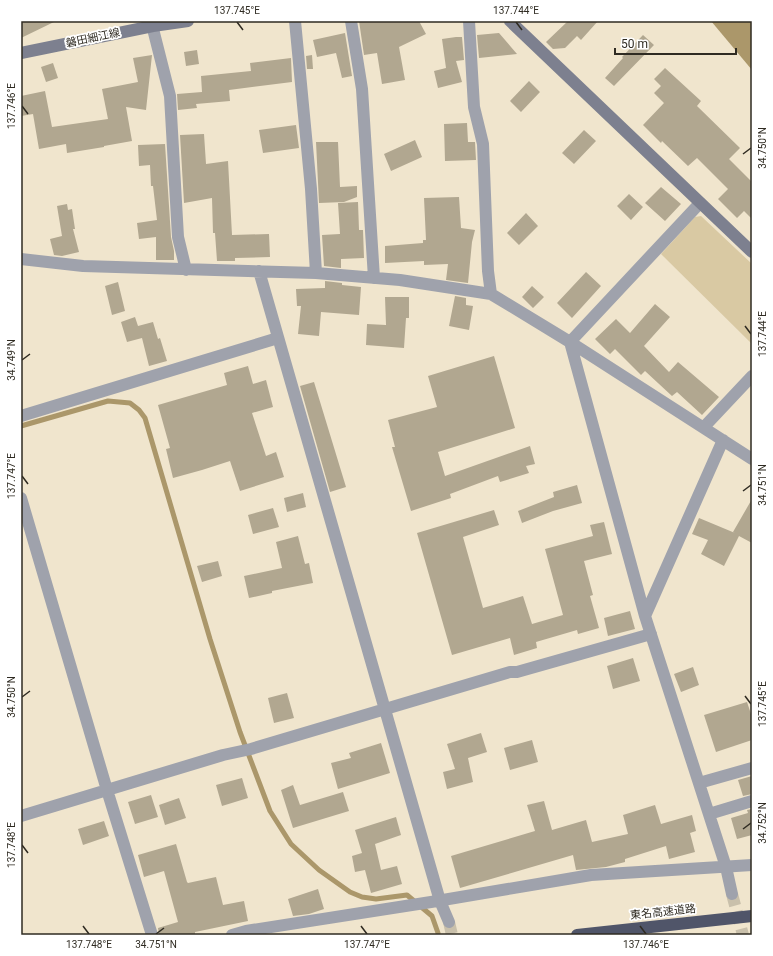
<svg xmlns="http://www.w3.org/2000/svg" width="773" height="956" font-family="Roboto,'Noto Sans JP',sans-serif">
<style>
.green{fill:#d9c9a3}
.water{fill:#ab976a}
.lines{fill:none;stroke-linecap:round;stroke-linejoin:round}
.stream{stroke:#ab976a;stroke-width:5}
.building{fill:#b1a790}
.street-tunnel{stroke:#c9c0ab;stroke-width:12;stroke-dasharray:12 6;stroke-linecap:butt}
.street{stroke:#9fa2ac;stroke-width:12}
.secondary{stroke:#7d808f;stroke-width:12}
.highway{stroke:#505569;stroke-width:12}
.ticks{fill:none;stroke:#2f2b22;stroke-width:1.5}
.labels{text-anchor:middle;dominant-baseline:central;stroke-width:3.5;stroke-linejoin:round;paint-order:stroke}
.street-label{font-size:11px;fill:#2f2b22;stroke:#fff}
.neatline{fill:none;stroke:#2f2b22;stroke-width:1.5}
.ticks-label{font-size:10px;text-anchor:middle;fill:#2f2b22}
</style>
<rect width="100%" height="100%" fill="#f0e5cd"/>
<path class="green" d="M701,216L752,264V344L661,254L695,217Z"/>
<path class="water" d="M711,21H752V70Z"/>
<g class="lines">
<path class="stream" d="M21,426L108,401L130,403L139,410L145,418L210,639L240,732L270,811L291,844L319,870L350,892L362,897L376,899L407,895L432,916L438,933"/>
</g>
<path class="building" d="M21,21H56L21,38Z
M359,21H419L426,34L399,47L405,80L382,84L377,53L364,55Z
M568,21H598L581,40L577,36L565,48L553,49L546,42Z
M345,33L352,76L342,78L336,53L317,57L313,40Z
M499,33L517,54L479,58L477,35Z
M643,35L654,45L614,86L605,78L623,58L622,57Z
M456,37H462L464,60L456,61L462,82L438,88L434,71L446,68L442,39Z
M197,50L199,64L186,66L184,52Z
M152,55L146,110L126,107L132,141L104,146V147L67,153L66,144L39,149L33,114L21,116V96L45,91L52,127L108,119L102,89L138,82L133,58Z
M312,55L313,69H307L306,56Z
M291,58L292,82L229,90L230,101L196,104L197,108L178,110L177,94L202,92L201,76L251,71L250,63Z
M53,63L58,78L46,82L41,67Z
M665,68L701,101L697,106L740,148L729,159L752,182V219L744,211L737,218L718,199L728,189L697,158L688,166L662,141L661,143L643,125L664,103L654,93L661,86L654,79Z
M529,81L540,92L521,112L510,101Z
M467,123L468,142H475L476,160L445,161L444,124Z
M296,125L299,148L263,153L259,130Z
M584,130L596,141L574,164L562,153Z
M204,134L206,164L228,161L232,235L269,234L270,257L235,258V261H217L215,233H213L212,198L184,203L180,135Z
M415,140L422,157L391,171L384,154Z
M316,142H338L340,187L357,186V197L344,202L319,203Z
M165,144L171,237L174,251V260H156V237L139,239L137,223L157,220L153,186H151L150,165L139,166L138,145Z
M661,187L681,204L665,221L645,203Z
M629,194L643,207L631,220L617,206Z
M459,197L461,228L475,230L472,242L468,283L446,280L448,264L424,265V261L385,263V246L423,243V240H426L424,198Z
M358,202L359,230H363L364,258L341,259V268L324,266L322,235L340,234L338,203Z
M67,204L68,210L72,209L75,229H73L79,252L62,256L54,255L50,239L62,236L57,206Z
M526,213L538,226L519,245L507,233Z
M586,272L601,286L572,318L557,303Z
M325,281L342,283V285L361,287L359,315L321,312L319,336L298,334L301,306H297L296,289L325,288Z
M118,282L125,311L112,315L105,286Z
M532,286L544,297L533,308L522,297Z
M455,296L466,298V305L473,306L469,330L449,326Z
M385,297H409V318H406L404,348L366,345L367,324L386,325Z
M655,304L670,317L644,346L669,372L678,362L719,397L702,415L677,392L672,396L645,371L641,375L615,349L610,354L595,339L616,319L630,333Z
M135,317L138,326L153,322L158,339L160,338L167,361L149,366L142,338L127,342L121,322Z
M494,356L515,428L438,452L445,476L530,446L535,464L526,466L529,473L500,482L498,476L450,494L451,498L411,511L392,447H395L388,420L437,407L428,376Z
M248,366L253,384L266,380L273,407L252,413L266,456L276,452L284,477L240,491L230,461L202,470L173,478L166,449L170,448L158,405L227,385L224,373Z
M314,382L346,487L330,492L300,386Z
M577,485L582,503L553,511L522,523L518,511L554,497L553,492Z
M303,493L306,507L287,512L284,498Z
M752,499V543L739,536L724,566L701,554L708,540L692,534L699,518L735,533L733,532Z
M273,508L279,527L253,534L248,515Z
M494,510L499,525L463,537L483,608L523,596L532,624L563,615L545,549L593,536L590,525L604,522L612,554L584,561L593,595L590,596L599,628L578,634L577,630L536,642L537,648L514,655L510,638L452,655L417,533Z
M298,536L305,564L309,563L313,583L272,591V593L249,598L244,576L282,568L276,542Z
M218,561L222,576L202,582L197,566Z
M630,611L635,629L608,636L604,618Z
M633,658L640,681L613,689L607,666Z
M693,667L699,685L681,692L674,674Z
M287,693L294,718L274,723L268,698Z
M747,702L752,717V740L716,752L704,715Z
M481,733L487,752L468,758L473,782L447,789L443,772L455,769L447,744Z
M532,740L538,762L510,770L504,748Z
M381,743L390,773L338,789L331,763L351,758L349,753Z
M752,776V794L743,796L738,780Z
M242,778L248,798L222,806L216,785Z
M293,785L300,805L343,792L349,811L293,828L281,790Z
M151,795L158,817L135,824L128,802Z
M179,798L186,818L165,825L159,805Z
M544,801L552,830L586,820L592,842L628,834L623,815L655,805L661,824L692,815L696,831L690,833L695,852L669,859L666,846L625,859V862L606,867L576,870L573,855L460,888L451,856L535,831L527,805Z
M752,809V835L737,839L731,818L748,813L747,810Z
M396,817L401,835L375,844L381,870L397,866L402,884L371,893L365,870L355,872L352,856L362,853L355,830Z
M104,821L109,836L83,845L78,829Z
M176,844L187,882L188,883L216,877L223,905L244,901L248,921L195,932V935H159L158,928L178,922L164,871L144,877L138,855Z
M318,889L324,909L309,914L293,916L288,899Z"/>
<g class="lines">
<path class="street-tunnel" d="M732,894L743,935
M449,922L452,935"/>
<path class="street" d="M151,21L170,96L178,237L186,270
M295,21L311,189L316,273
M351,21L362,89L374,278
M469,21L474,107L483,144L488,271L491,294
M700,203L570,342L645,616L726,867L732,894
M21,259L83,266L316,273L400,280L491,294L570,342L752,459
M259,271L440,901L449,922
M21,416L278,338
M704,427L752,376
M21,498L107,790L152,935
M645,616L723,440
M699,783L752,768
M709,814L752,801
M21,816L223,755L251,749L510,672H517L651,634
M232,935L246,931L431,902L591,875L752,865"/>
<path class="secondary" d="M510,21L752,252
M21,53L153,26L188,21"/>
<path class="highway" d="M577,935L752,916"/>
</g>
<path class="ticks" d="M237,22L243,30M516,22L522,30M22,106L28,114M743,154L751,148M745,326L751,334M22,360L30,354M22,476L28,484M743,491L751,485M745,696L751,704M22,697L30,691M743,829L751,823M22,845L28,853M83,926L89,934M361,926L367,934M640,926L646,934M156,934L164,928"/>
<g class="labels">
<g class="street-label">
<text transform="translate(93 38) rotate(-12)">磐田細江線</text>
<text transform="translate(663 912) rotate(-6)">東名高速道路</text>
</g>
</g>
<rect width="773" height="956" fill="none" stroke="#ffffff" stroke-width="44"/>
<path d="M615 48v6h121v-6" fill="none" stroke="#2f2b22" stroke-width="2"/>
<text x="621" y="48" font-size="12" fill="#2f2b22" stroke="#ffffff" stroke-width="3" paint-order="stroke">50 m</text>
<rect x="22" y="22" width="729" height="912" class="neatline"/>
<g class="ticks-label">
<text x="237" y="14">137.745°E</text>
<text x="516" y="14">137.744°E</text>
<text transform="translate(11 106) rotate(-90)" y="4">137.746°E</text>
<text transform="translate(762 148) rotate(-90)" y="4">34.750°N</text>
<text transform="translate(762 334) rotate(-90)" y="4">137.744°E</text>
<text transform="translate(11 360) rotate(-90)" y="4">34.749°N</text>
<text transform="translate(11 476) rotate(-90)" y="4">137.747°E</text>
<text transform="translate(762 485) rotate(-90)" y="4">34.751°N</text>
<text transform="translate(11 697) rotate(-90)" y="4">34.750°N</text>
<text transform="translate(762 704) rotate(-90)" y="4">137.745°E</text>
<text transform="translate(762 823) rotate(-90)" y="4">34.752°N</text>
<text transform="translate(11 845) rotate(-90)" y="4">137.748°E</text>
<text x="89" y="948">137.748°E</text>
<text x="156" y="948">34.751°N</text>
<text x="367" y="948">137.747°E</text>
<text x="646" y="948">137.746°E</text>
</g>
</svg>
